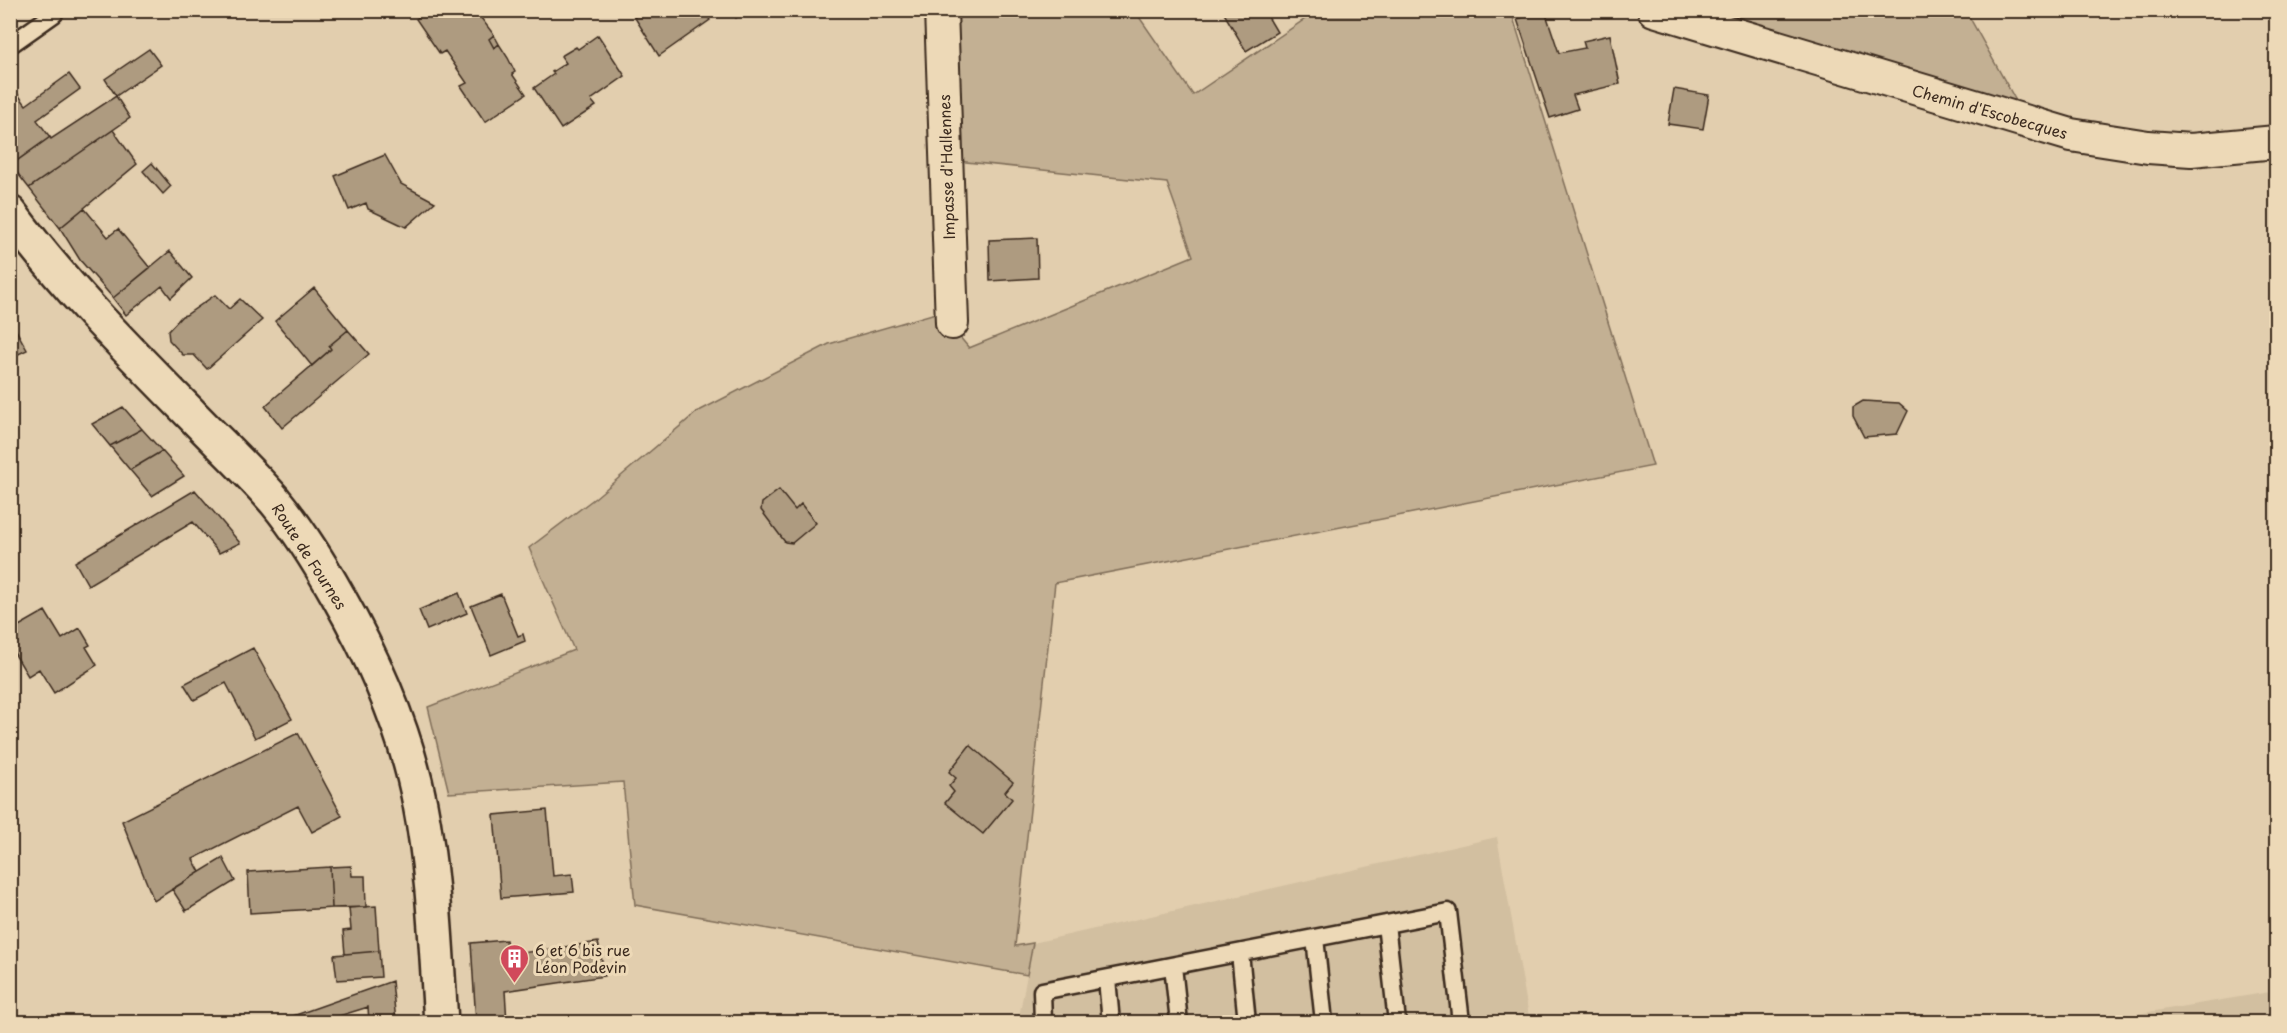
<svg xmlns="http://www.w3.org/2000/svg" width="2287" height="1033" font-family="'Playpen Sans',sans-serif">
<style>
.built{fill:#d2bfa0}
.green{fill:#c3b093;stroke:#7f6d58;stroke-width:1.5}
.building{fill:#ae9b80;stroke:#3b2a1e;stroke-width:1.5}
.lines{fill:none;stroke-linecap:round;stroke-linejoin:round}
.lane-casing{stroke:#3b2a1e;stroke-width:21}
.street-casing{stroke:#3b2a1e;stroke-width:36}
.secondary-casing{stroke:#3b2a1e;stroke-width:38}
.lane{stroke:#edd9b7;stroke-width:16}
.street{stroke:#edd9b7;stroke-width:32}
.secondary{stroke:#edd9b7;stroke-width:33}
.labels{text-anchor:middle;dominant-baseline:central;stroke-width:6;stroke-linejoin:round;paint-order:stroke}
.street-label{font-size:15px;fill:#3b2a1e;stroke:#edd9b7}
.poi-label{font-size:15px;fill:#3b2a1e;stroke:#edd9b7;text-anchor:start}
</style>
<rect width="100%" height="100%" fill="#e2ceae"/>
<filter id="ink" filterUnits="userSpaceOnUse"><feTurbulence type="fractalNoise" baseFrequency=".0167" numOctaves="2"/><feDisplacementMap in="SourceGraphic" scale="12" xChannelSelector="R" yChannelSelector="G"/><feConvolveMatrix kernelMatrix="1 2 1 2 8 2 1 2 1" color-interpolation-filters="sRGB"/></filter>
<g filter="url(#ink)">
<path class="built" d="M1497,837L1530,1022H1018L1033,943Z
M2276,991V1022H2089Z"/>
<path class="green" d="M953,11H1135L1193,95L1317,11H1511L1653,466L1055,583L1015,946L1033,943L1027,975L635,905L623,782L449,793L428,707L574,650L529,548L595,498L697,412L829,344L939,312L969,348L1193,256L1167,183L957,161Z
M1706,11H1966L2021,110Z"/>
<path class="building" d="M428,10H475L494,35L489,39L494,48L499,44L508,58L515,72L512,74L526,94L485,122L461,86L467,83L445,51L440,54L416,19Z
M630,10H704L710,20L659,56Z
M731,10H748L736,18Z
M1222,10H1264L1277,32L1246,51Z
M1545,11L1559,53L1585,48L1583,41L1610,35L1620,84L1573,95L1578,109L1550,118L1517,19Z
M494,35L499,44L494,48L489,39Z
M598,35L625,76L591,100L596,106L561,129L534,88L554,74L552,72L566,63L561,56L576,47L578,49Z
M149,49L161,65L116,96L105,79Z
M69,74L80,89L37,120L50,137L11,165L10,98L17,93L26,105Z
M1674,89L1709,95L1703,129L1668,124Z
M116,96L130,118L29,188L11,165L50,137L51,139Z
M113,130L137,164L60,228L29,188Z
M385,155L401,184L435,202L406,227L368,209L366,203L349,210L335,176Z
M152,163L171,186L163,194L143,171Z
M84,208L108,237L118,229L150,268L113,298L80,260L60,228Z
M1037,238L1038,278L990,281L989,240Z
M170,251L192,278L171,298L162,286L126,315L113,298Z
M314,288L348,330L329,346L331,349L312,366L275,321Z
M215,295L229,309L240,299L262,320L207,369L194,355H183L169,340L168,331L182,316L186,315Z
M10,319L27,350L10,358Z
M348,330L369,354L282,428L265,406L331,349L329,346Z
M1863,401L1899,403L1908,411L1897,434L1864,437L1853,416V407Z
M123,407L142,429L110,446L92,424Z
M142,429L162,451L130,470L110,446Z
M162,451L184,476L152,496L130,470Z
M195,490L240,543L219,553L193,522L88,585L75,562Z
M779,490L795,510L801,504L816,523L792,543L785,542L761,510L762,503Z
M459,593L467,613L427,630L419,610Z
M501,594L518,636L523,634L525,641L491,655L471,606Z
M45,611L62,639L80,628L90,645L86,647L97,665L54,693L39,669L28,676L10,646V631Z
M253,648L292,719L255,738L226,683L194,700L184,684Z
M298,733L342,816L312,832L298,806L193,859L200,872L154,901L122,821Z
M970,745L1013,782L1005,792L1012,799L983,834L945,803L954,792L949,786L956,778L949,772Z
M547,810L553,876L572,874L574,892L501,898L494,815Z
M223,858L235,881L186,911L172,889Z
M351,866L352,876H365L366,907L332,908L330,867Z
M330,867L332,908L250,913L248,872Z
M376,906L379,951L345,954L343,931L351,930L349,908Z
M506,940L508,955L598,942L605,976L505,991L507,1022H476L471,943Z
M379,951L381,977L337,980L334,955Z
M392,981L396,1022H369L368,1007L320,1022H276Z"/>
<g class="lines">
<defs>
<path id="lane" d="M10,45L54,14
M1386,924L1397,1022
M1315,938L1324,1022
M1240,953L1247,1022
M1173,966L1179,1022
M1107,979L1111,1022
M1043,1022L1042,991L1448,912L1461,1022"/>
<path id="street" d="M941,10L952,323
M1654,10L2071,135L2148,147L2191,150L2276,142"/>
<path id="secondary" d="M10,213C64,286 129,351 192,415C220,444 249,471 275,501C299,530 320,564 338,596C375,661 406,731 420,804C434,876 436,950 441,1022"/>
</defs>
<use href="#lane" class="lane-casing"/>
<use href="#street" class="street-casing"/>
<use href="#secondary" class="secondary-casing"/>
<use href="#lane" class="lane"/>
<use href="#street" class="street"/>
<use href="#secondary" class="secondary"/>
</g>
</g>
<defs>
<symbol id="building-pin" viewBox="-11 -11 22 30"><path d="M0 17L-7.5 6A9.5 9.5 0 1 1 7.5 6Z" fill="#d1495b" stroke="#edd9b7"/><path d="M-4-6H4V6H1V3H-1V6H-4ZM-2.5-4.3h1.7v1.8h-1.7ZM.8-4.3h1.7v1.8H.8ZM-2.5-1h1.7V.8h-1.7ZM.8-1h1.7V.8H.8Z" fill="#fff"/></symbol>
</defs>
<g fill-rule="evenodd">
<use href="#building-pin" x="498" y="942" width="33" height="45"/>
</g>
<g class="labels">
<g class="street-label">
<text transform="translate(1990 111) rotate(16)">Chemin d'Escobecques</text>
<text transform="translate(946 167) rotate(-92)">Impasse d'Hallennes</text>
<text transform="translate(310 556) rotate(57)">Route de Fournes</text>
</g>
<g class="poi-label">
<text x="535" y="949">6 et 6 bis rue<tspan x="535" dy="17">Léon Podevin</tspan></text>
</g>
</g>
<rect width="2287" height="1033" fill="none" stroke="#edd9b7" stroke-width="36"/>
<rect x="18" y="18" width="2251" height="997" fill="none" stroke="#3b2a1e" stroke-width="2" filter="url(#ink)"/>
</svg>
